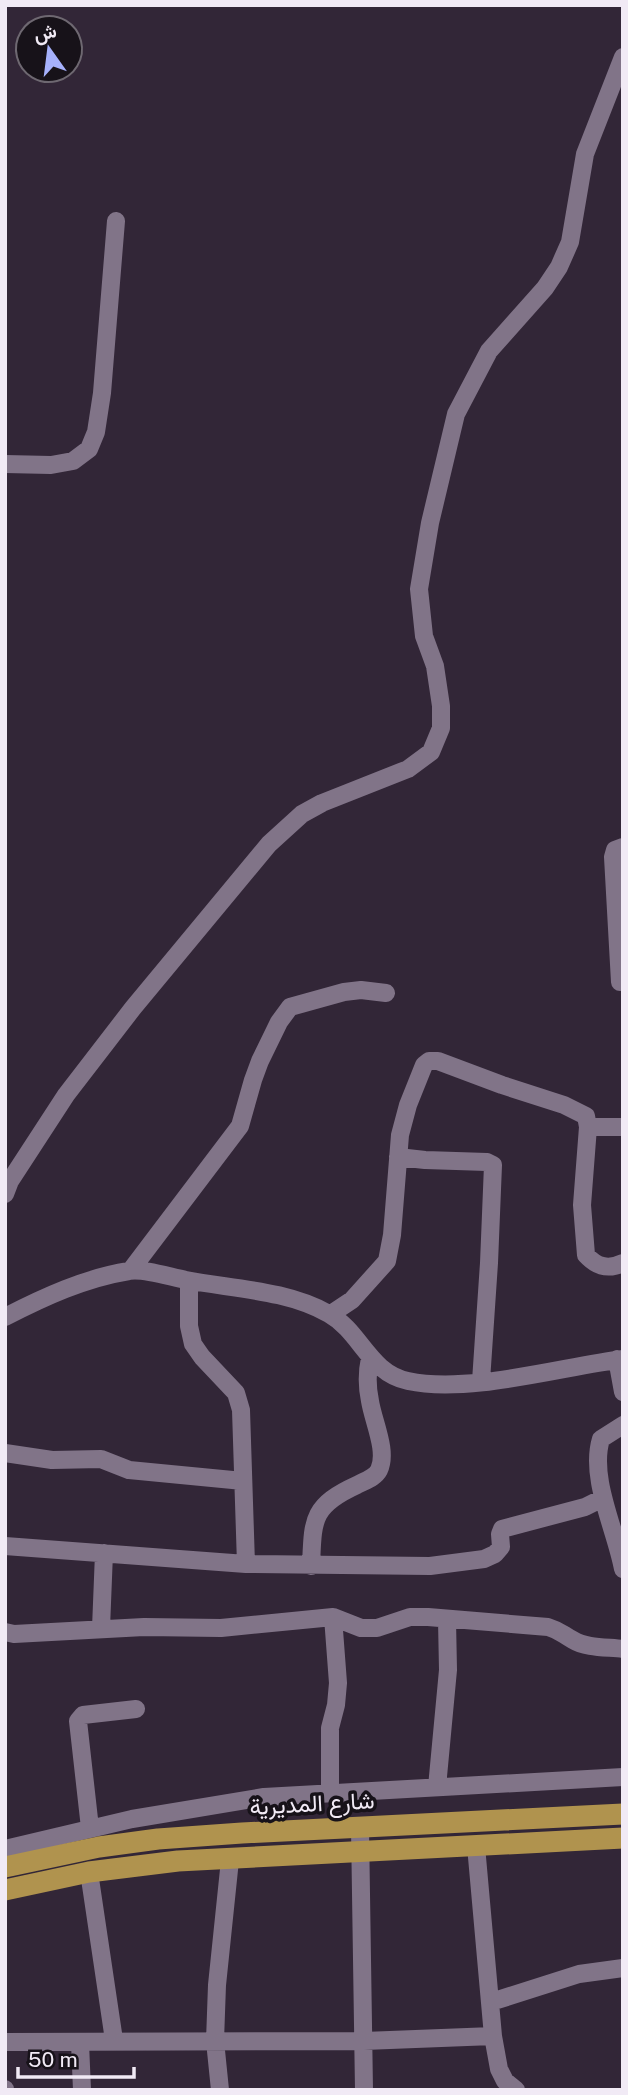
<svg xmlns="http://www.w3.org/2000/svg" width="628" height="2095" font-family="'Public Sans',Vazirmatn,sans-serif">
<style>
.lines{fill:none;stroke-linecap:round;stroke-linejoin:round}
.minor{stroke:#817488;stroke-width:18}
.major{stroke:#b0934e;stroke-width:21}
.labels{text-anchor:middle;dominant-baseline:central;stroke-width:7;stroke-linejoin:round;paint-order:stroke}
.street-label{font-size:23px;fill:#f1eaf5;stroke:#171219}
</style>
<rect width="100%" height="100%" fill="#322637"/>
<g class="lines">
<path class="minor" d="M5,464L51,465L73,461L89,449L96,432L102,393L116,221
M620,982L613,857L615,850L623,847
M588,1127H623
M398,1157L425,1160L487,1162L493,1165L489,1263L481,1381
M5,1194L10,1181L66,1095L133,1008L269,844L302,814L322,803L408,769L431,752L441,728V706L435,666L424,636L419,589L430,523L456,414L489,351L545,288L559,267L570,242L585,154L623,57
M131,1270L240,1126L253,1080L260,1061L279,1022L290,1007L344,992L361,990L386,993
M189,1281V1326L193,1344L202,1357L236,1393L241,1410L246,1564
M331,1314L352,1300L387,1261L392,1235L400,1135L408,1105L424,1065L429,1061H438L502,1085L564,1105L586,1116L588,1127L582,1205L586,1255C597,1267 608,1270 623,1263
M5,1317C44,1297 85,1278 129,1271C143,1268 170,1277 186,1280C233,1289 287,1290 329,1314C361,1332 369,1373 408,1381C468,1394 561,1367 623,1359
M617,1359L623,1392
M623,1425L601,1439C589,1478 616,1530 623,1569
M5,1453L52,1460L101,1459L129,1470L243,1481
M5,1546L246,1564L430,1566L484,1559L495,1554L501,1547L500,1534L502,1529L585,1507L603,1498
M311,1566C313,1520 311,1506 357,1485C364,1481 375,1478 379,1470C388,1451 373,1421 370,1401C367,1387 367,1372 370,1358
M101,1628L104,1553
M5,1632L14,1634L144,1627L221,1628L333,1617L361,1628H377L410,1617H428L548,1627C561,1631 562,1634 573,1640C586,1648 607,1647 623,1649
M437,1787L448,1670L447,1620
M330,1792V1728L336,1705L338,1683L333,1617
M90,1828L78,1721L83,1715L136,1709
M360,1828L364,2090
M476,1846L493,2036L499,2069L505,2081L516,2090
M5,1849L132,1819L264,1797L623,1777
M89,1872L114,2040
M491,2002L579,1974L623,1968
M5,2042L364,2041L493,2036
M80,2043L82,2090
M5,2089V2090
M220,2090L215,2041L217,1985L230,1860"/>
<path class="major" d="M5,1867L99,1847L158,1839L242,1833L623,1814
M5,1890L89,1872L178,1861L623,1838"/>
</g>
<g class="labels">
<g class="street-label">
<text transform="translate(312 1803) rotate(-3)">شارع المديرية</text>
</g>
</g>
<rect width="628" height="2095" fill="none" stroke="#f1eaf5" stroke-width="14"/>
<g transform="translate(49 49) rotate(346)"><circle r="33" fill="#171219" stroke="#6e6871" stroke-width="2"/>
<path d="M0-5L12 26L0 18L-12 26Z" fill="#a6b1fc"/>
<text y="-10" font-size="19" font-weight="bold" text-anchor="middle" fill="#f1eaf5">ش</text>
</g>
<path d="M18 2067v10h116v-10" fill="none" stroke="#f1eaf5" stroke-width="3.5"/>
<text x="28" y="2067" font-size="21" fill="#f1eaf5" stroke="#171219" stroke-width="5" paint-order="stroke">50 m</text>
</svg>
